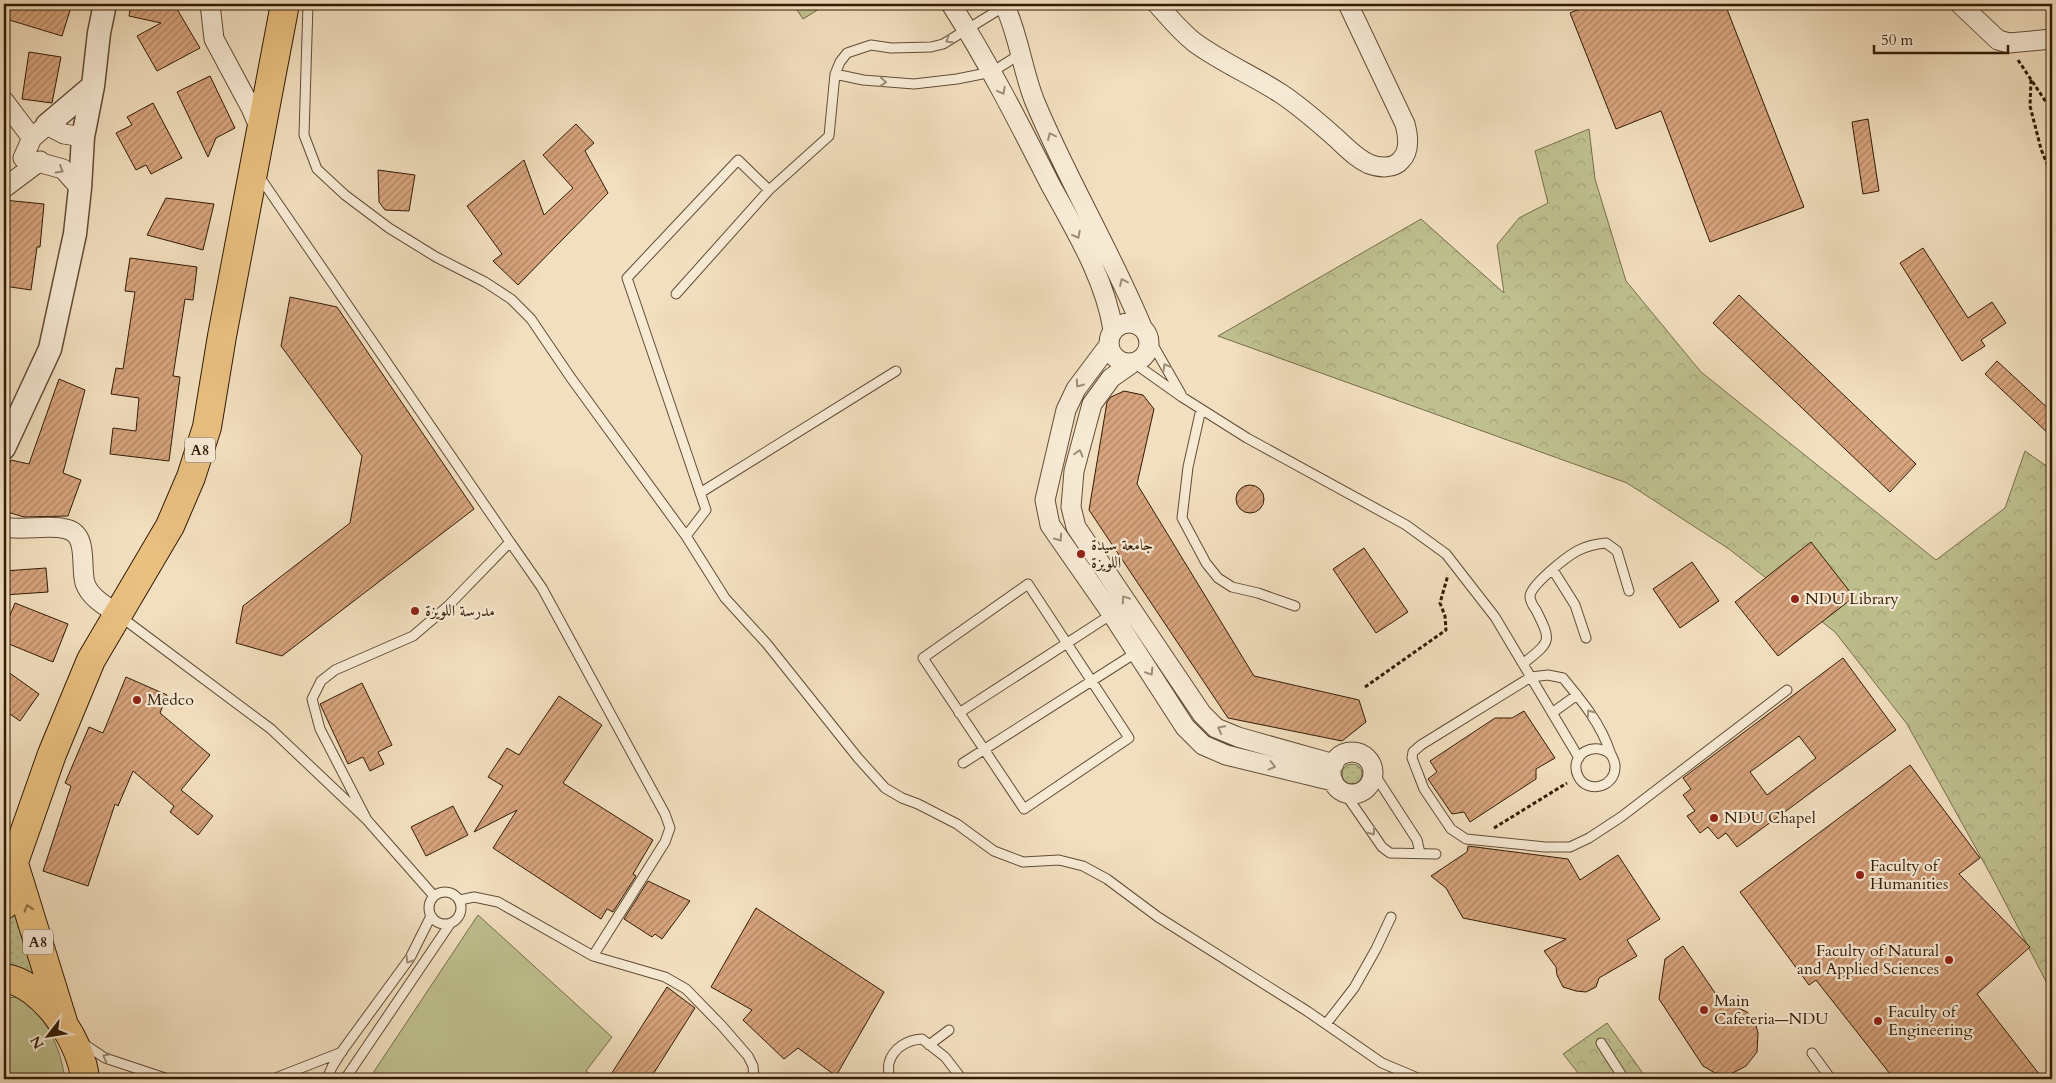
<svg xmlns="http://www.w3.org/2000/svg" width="2056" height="1083" font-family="Cardo,Amiri,serif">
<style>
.grass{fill:url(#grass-dots);stroke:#786e4a}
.forest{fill:url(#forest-crowns);stroke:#786e4a}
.garden{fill:#bfc08f;stroke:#786e4a}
.building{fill:url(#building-hatch);stroke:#321b05;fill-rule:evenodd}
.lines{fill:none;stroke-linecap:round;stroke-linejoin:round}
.service-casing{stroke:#624c34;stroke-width:11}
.minor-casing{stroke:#624c34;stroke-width:21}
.tertiary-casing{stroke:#624c34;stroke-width:25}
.trunk-casing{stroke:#321b05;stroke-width:30}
.path{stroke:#321b05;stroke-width:3;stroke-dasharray:4 2.5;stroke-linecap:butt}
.service{stroke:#f7ead5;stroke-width:9}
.minor{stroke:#f7ead5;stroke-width:19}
.tertiary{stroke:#f7ead5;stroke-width:22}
.trunk{stroke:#e9c080;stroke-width:28}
.oneway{stroke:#9e8d77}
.oneway2{stroke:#8e6e42}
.poi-dot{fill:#8f2418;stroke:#f7ead5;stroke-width:2}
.labels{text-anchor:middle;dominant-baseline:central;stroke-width:4.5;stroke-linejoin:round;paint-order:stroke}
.shield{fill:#f7ead5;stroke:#6d5943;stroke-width:1}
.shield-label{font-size:15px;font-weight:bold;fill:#321b05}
.poi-label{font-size:16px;fill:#321b05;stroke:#f7ead5;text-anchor:start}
</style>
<defs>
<pattern id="grass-dots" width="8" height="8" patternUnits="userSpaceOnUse" patternTransform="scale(1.25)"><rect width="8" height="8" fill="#bfc08f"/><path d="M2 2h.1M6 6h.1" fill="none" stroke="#a5a47a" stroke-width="1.8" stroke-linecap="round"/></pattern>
<pattern id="forest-crowns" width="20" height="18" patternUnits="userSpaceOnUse" patternTransform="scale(1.25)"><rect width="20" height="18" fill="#bfc08f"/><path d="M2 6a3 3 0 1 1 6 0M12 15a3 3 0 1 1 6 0" fill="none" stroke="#a5a47a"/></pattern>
<pattern id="building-hatch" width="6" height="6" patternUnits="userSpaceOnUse" patternTransform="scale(1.25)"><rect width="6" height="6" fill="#d7a47d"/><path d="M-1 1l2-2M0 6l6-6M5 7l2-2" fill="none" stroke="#af8564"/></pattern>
</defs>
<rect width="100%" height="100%" fill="#f2dfbf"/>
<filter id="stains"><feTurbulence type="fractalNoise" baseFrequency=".004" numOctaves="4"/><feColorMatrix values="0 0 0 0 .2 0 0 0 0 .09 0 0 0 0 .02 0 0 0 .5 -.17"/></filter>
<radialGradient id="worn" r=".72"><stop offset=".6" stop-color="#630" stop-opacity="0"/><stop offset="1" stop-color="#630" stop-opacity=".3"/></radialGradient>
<path class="grass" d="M1342 774a10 10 0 1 1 20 0a10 10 0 1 1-20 0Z
M15,893L41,983L4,963V934Z"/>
<path class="forest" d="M1589,129L1595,179L1626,281L1701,372L1936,560L2005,508L2025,451L2052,470V993L1993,879L1907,724L1835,632L1729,549L1627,483L1218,336L1421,219L1504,293L1497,245L1519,218L1548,203L1535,151Z
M1607,1023L1647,1079H1583L1563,1054Z"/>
<path class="garden" d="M793,4H827L803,19Z
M478,915L612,1037L586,1071L598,1079H369Z
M21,996C47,1019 60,1046 65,1079H9L4,1067V1004L8,998Z"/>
<path class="building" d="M11,4H72L62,36L6,19Z
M131,4H174L200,48L157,71L137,36L161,23L129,16Z
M1592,4H1725L1804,207L1710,242L1661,111L1616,129L1570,13Z
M29,52L61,57L52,103L22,99Z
M210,76L235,128L216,138L208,157L177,92Z
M153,103L182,158L151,174L146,165L136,170L116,133L132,125L127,117Z
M1868,119L1879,191L1863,194L1852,122Z
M576,124L594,143L585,151L608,193L518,285L493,261L502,254L467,206L524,160L544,215L573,188L543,155Z
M378,170L415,175L409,211L385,210L379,202Z
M166,198L214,204L203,250L147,235Z
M4,200L44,204L40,247H37L31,290L4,286Z
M1923,248L1968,318L1992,302L2006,323L1981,340L1985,346L1962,361L1900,263Z
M130,258L197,267L193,300L185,299L173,376L180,377L169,461L110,454L113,428L136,431L139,398L111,394L116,368L123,369L135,292L125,291Z
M1739,295L1916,464L1890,492L1713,323Z
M290,297L337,307L474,509L282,656L236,643L243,606L350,523L362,456L281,346Z
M1997,361L2052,412V437L1985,374Z
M59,379L85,390L63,473L81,480L68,516L24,517L4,511V479L11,460L29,464Z
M1124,391L1143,395L1154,409L1137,484L1254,676L1359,700L1366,722L1342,741L1228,718L1089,510L1107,402L1111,397Z
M1236 499a14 14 0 1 1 28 0a14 14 0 1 1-28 0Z
M1811,542L1854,597L1778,656L1735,602Z
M1364,548L1408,612L1376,633L1333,569Z
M1692,562L1719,601L1680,628L1653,589Z
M46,568L48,592L4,595V571Z
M15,603L68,624L53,662L4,642V630Z
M1843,658L1896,730L1737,847L1726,833L1718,839L1708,827L1700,833L1687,816L1695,811L1683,795L1691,789L1683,778ZM1799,736L1816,758L1767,795L1750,772Z
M4,669L39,694L20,721L4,710Z
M126,677L167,695L160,713L210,755L181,790L213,816L198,835L170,812L174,806L133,771L118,806L115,804L88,886L43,871L71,786L65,783L89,727L103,733Z
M362,683L392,745L378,752L384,764L370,771L363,757L348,764L320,704Z
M559,696L602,725L563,783L653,840L633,874L636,876L613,912L607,909L601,919L493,848L517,810L474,832L503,786L488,777L507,748L519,755Z
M1524,711L1555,758L1536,769V779L1470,822L1464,812L1452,814L1428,779L1437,772L1430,761L1495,718H1512Z
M1910,765L1980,858L1959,874L2030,947L1977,994L2043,1079H1894L1816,980L1809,985L1740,892Z
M453,806L468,835L426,856L411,827Z
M1468,846L1568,859L1580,880L1618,855L1660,919L1627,940L1637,956L1599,978L1596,987L1586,992L1576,991L1563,987L1557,975L1556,967L1544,951L1566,939L1463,918L1446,888L1431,876L1467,852Z
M648,881L690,901L662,939L655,934L652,937L624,919Z
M756,908L884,992L836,1076L798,1048L784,1059L743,1020L752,1010L711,987Z
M1683,946L1724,1006L1736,1007L1747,1012L1755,1022L1758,1033L1757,1052L1746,1066L1731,1074L1715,1073L1703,1066L1659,999L1665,959Z
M667,987L695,1008L650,1079H608Z"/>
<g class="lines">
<defs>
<path id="service" d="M308,4L304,135L317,169L345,195L389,228L436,257L485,282L511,299L531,319L571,378L686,536L725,598L767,644L858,758L885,788L902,798L918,804L957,824L994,851L1023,862L1059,860L1083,866L1107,879L1158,917L1307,1011L1382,1063L1420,1079
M835,74L863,80L914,84L957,79L992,72L1022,53
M259,176L510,542L448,606L413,636L335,670L321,681L312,699L320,729L367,820
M676,294L769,190L829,136L835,74L840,62L847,53L871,45L891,48L931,47L943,44L1005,6
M1149,338L1181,394
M1134,363L1182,397L1247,438L1406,525L1446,554L1495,617L1579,758
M1201,409L1188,467L1182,518L1206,563L1218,578L1232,587L1258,593L1295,606
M700,493L896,371
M686,536L706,510L627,278L738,160L769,190
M1553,570L1575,605L1586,638
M1028,584L1129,738L1024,809L923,658Z
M121,617L271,729L367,820L434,896
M1524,663C1551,641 1552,642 1536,610C1533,606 1530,601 1530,596C1531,585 1566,557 1577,551C1586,546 1596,544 1606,543L1617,551L1629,591
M959,713L1112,614
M1552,713L1577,695
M1612,756C1596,739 1568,754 1578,776C1587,795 1616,787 1615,766C1615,761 1612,757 1610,752C1601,724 1582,701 1563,678L1548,675L1531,677L1421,745L1413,752L1412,758L1424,789L1451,829L1466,839L1545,847H1570L1589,838L1621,817L1787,690
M963,763L1137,652
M1373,772L1417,840L1420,853
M1344,792L1382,847L1390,853L1436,854
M429 908a16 16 0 1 1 32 0a16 16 0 1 1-32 0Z
M460,900L474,897L498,902L593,956L665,842L670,828L665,814L542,588L510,542
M593,956L665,977L686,989L722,1026L748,1056L753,1066L754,1079
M1326,1024L1354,988L1376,949L1391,917
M81,1042L105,1058L168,1079
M1601,1043L1624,1079
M929,1045L949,1030
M1812,1053L1831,1079
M278,1077L342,1052
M327,1079L332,1067L342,1051L410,958L431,916
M345,1079L450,924
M889,1079C889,1074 888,1068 889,1063C893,1048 907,1040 922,1039L945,1057L962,1079"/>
<path id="minor" d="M210,4L214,39L251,108L261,131
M951,4C988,62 1019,123 1050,184C1075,230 1105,278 1113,330
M1004,4C1019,35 1022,70 1035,102C1067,179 1110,250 1142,327
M1157,4C1169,17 1180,31 1194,42C1221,62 1252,75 1280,93C1300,106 1318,122 1336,138C1347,148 1356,158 1369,164C1379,168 1394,169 1401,160C1410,151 1408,135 1405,124L1348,4
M1960,4L1998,40L2009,43L2052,39
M4,101L32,138
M4,188L40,161
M80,188L63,169L23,158L32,138L47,125L64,134L83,137
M1109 343a20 20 0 1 1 40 0a20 20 0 1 1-40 0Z
M1109,345L1076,389L1066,410L1045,500L1050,525L1112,614L1185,727L1203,745L1226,755L1333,781
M1131,364L1111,378L1092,404L1074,471L1071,507L1076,527L1202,714L1216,728L1238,737L1334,764
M4,527C23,531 49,524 66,529C89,534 80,566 85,583C90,598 107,607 119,615
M1331 773a21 21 0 1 1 42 0a21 21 0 1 1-42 0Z"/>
<path id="tertiary" d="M47,125L93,86
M4,448L50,349L75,234L80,188L83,137L93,86L99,33L105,4"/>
<path id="trunk" d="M14,864L63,1022
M4,905L14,862L52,754L91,660L170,526L191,477L207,427L222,336L285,4
M4,978C43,983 82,1042 85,1079"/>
</defs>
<use href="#service" class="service-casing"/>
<use href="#minor" class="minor-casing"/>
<use href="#tertiary" class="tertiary-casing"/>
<use href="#trunk" class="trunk-casing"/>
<path class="path" d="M2018,60L2052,111
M2031,80L2030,106L2041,149L2051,174L2048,210L2052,222
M1365,687L1446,630L1445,616L1440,603L1448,575
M1494,828L1567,783"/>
<use href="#service" class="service"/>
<use href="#minor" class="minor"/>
<use href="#tertiary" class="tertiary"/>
<use href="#trunk" class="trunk"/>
</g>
<defs><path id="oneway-chevron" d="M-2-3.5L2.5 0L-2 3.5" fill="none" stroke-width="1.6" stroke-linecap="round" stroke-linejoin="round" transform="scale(1.25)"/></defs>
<g class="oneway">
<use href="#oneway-chevron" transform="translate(949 40) rotate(149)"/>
<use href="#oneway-chevron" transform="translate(883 82) rotate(5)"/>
<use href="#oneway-chevron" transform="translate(1002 91) rotate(62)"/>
<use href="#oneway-chevron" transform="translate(1051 136) rotate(-115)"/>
<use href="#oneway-chevron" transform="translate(60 170) rotate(30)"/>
<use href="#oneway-chevron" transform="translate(1077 235) rotate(62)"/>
<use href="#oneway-chevron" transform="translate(1123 282) rotate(-115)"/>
<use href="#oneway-chevron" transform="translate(1166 367) rotate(-119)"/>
<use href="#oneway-chevron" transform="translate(1079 384) rotate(125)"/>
<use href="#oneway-chevron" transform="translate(1079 453) rotate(-75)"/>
<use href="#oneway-chevron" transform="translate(1059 538) rotate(55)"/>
<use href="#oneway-chevron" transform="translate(1125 599) rotate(-124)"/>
<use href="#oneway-chevron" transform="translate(1150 672) rotate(57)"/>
<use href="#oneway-chevron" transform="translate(1590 713) rotate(-125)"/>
<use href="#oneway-chevron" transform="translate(1221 729) rotate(-152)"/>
<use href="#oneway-chevron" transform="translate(1272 766) rotate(14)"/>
<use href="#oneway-chevron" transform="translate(1372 832) rotate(55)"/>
<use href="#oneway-chevron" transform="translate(409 960) rotate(122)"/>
<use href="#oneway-chevron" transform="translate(106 1057) rotate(-153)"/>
</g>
<use class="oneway2" href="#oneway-chevron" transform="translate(28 908) rotate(-107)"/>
<g class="poi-dot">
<circle cx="1081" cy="554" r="5"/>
<circle cx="1795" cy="599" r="5"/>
<circle cx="415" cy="611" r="5"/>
<circle cx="137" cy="700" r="5"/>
<circle cx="1714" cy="818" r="5"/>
<circle cx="1860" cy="875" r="5"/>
<circle cx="1949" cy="960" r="5"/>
<circle cx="1704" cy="1010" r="5"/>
<circle cx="1878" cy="1021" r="5"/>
</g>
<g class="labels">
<g class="shield">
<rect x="185" y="437.5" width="30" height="25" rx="4"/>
<rect x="23" y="929.5" width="30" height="25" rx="4"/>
</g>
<g class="shield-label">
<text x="200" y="450">A8</text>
<text x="38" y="942">A8</text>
</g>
<g class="poi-label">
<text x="1091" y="545">جامعة سيدة<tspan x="1091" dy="18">اللويزة</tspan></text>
<text x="1805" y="599">NDU Library</text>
<text x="425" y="611">مدرسة اللويزة</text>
<text x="147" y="700">Medco</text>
<text x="1724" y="818">NDU Chapel</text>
<text x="1870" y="866">Faculty of<tspan x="1870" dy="18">Humanities</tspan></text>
<text x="1939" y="951" text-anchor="end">Faculty of Natural<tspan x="1939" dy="18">and Applied Sciences</tspan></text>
<text x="1714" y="1001">Main<tspan x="1714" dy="18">Cafeteria—NDU</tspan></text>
<text x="1888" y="1012">Faculty of<tspan x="1888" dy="18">Engineering</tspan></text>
</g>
</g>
<rect width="2056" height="1083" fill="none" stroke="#f2dfbf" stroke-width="20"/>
<rect x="5" y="5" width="2046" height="1073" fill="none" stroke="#321b05" stroke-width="2.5"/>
<rect x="10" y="10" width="2036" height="1063" fill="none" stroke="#321b05"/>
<g transform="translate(48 1036) rotate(239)" stroke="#f7ead5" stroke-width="4" paint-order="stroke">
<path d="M0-4L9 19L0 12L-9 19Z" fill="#321b05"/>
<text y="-8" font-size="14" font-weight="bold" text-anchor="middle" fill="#321b05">N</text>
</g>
<path d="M1874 45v8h134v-8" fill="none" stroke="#321b05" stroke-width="2.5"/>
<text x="1881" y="45" font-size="15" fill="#321b05" stroke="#f7ead5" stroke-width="4" paint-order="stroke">50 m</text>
<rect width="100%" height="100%" filter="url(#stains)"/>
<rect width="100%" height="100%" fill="url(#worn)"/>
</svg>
